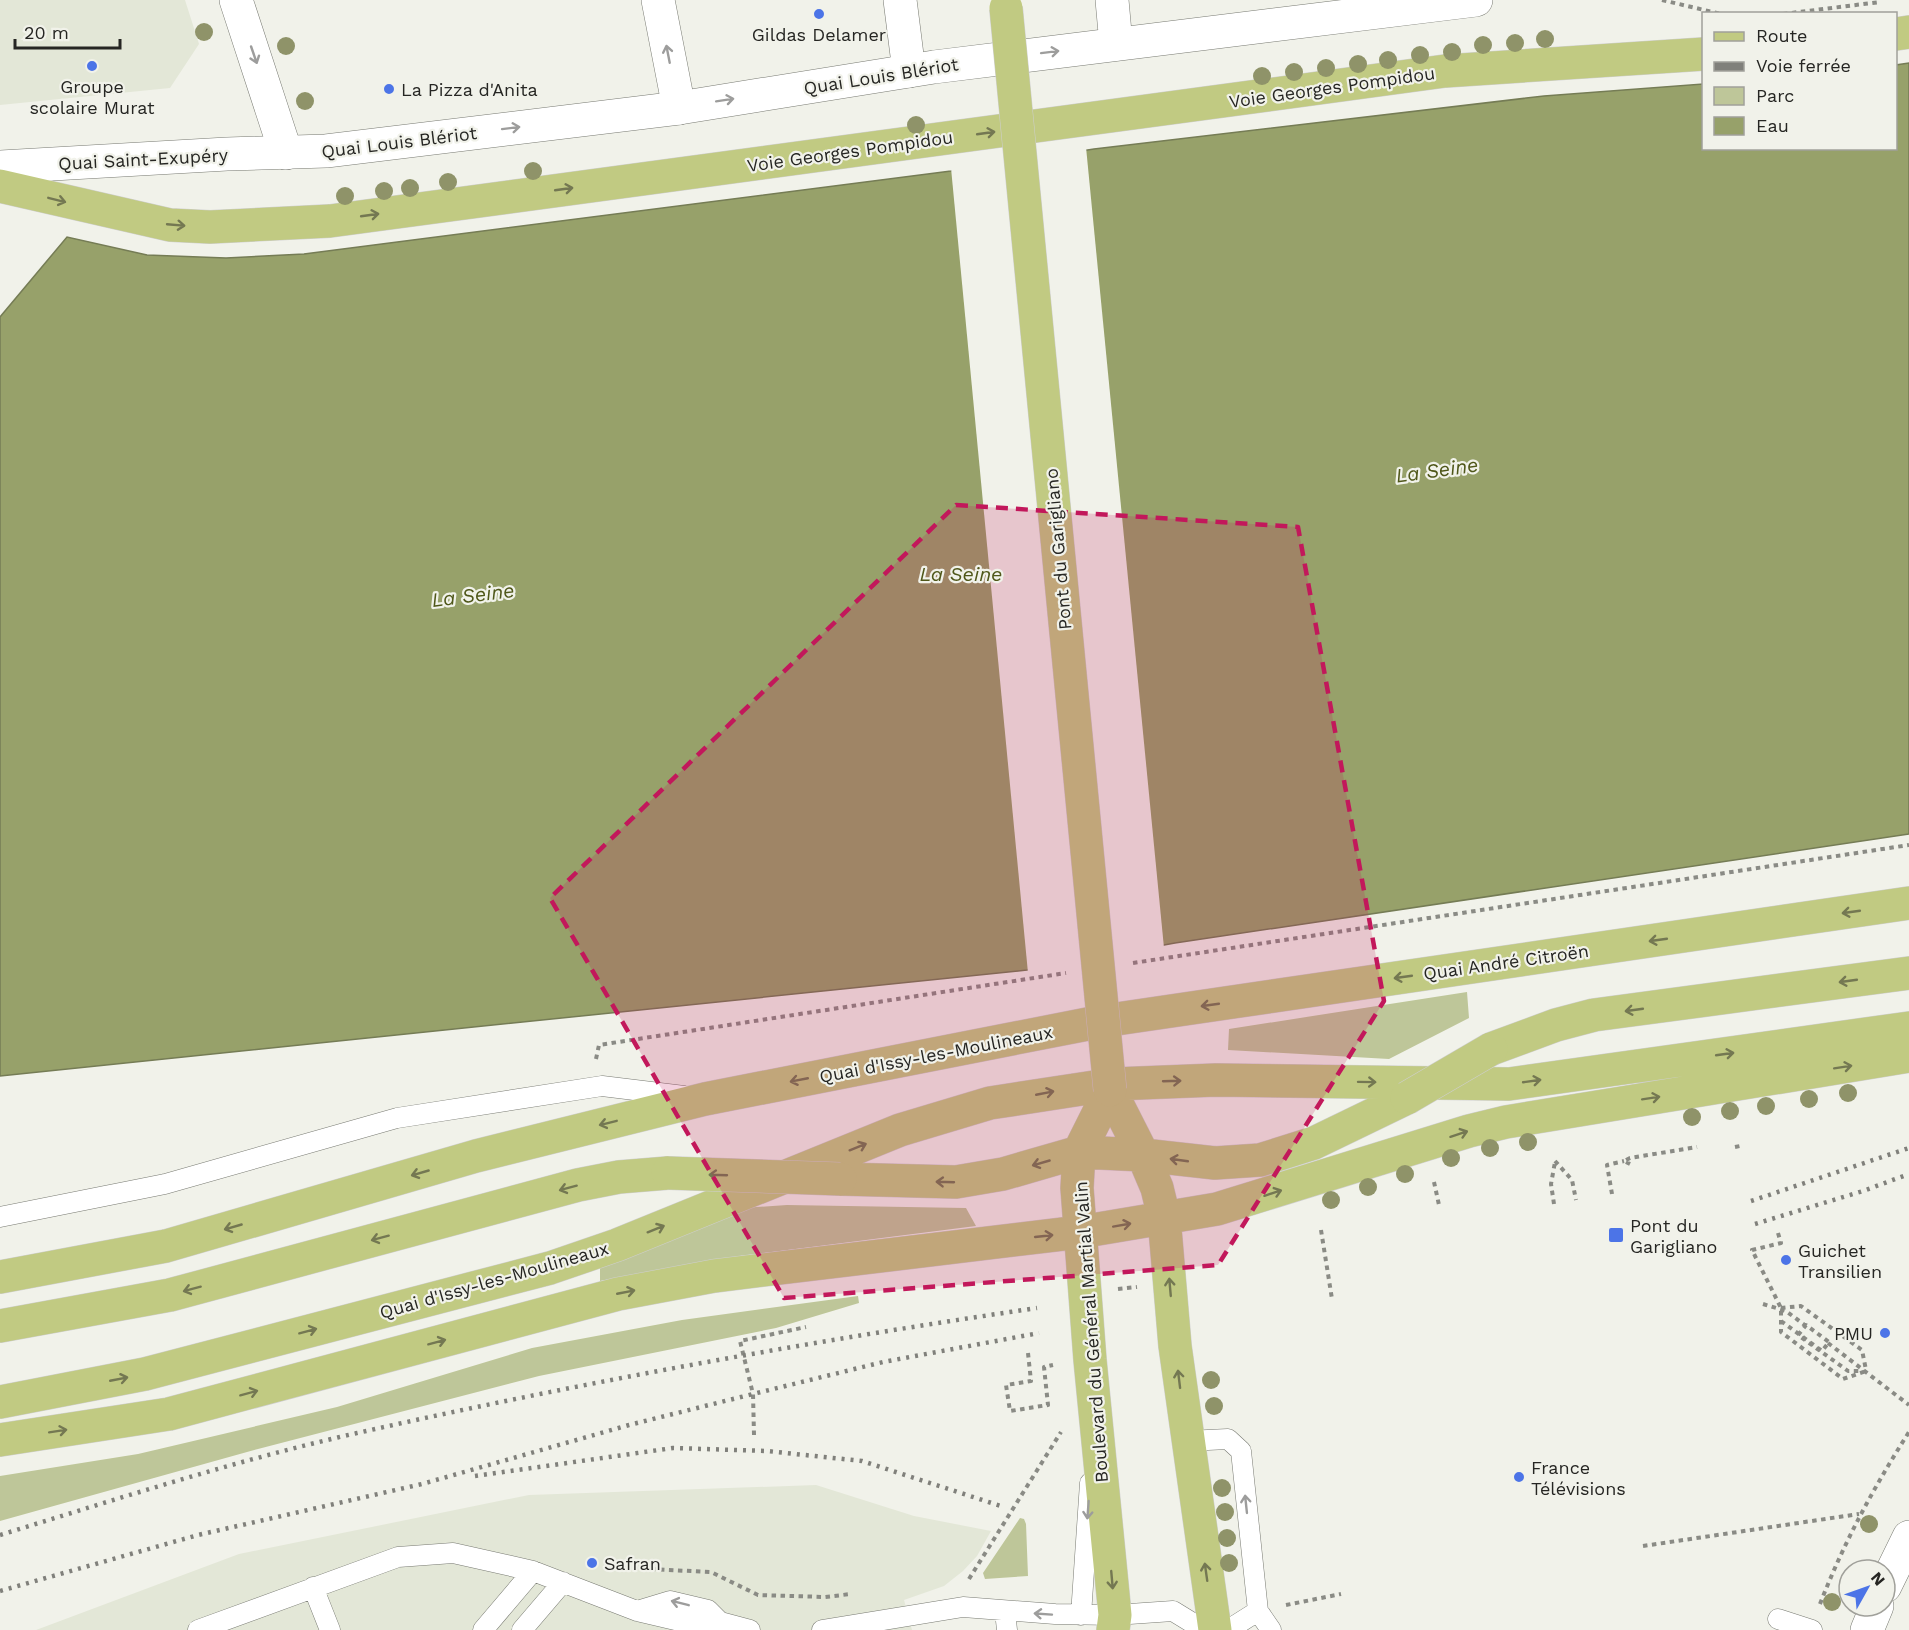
<svg xmlns="http://www.w3.org/2000/svg" width="1909" height="1630" font-family="'Work Sans',sans-serif">
<style>
.built{fill:#e3e7d7}
.green{fill:#bec699}
.water{fill:#97a16a;stroke:#757c55;stroke-width:1.5}
.pier{fill:#f1f2ea}
.lines{fill:none;stroke-linecap:round;stroke-linejoin:round}
.service-casing{stroke:#787a72;stroke-width:21}
.minor-casing{stroke:#787a72;stroke-width:34}
.tertiary-casing{stroke:#787a72;stroke-width:34}
.primary-casing{stroke:#cfcfcf;stroke-width:34}
.path{stroke:#8a8b85;stroke-width:4;stroke-dasharray:4.5 4.5;stroke-linecap:butt}
.service{stroke:#fff;stroke-width:20}
.minor{stroke:#fff;stroke-width:33}
.tertiary{stroke:#fff;stroke-width:33}
.primary{stroke:#c1ca82;stroke-width:33}
.rail{stroke:#80807b;stroke-width:4.5;stroke-dasharray:3 6;stroke-linecap:butt}
.primary-bridge-casing{stroke:#cfcfcf;stroke-width:34;stroke-linecap:butt}
.primary-bridge{stroke:#c1ca82;stroke-width:33}
.tree{fill:#8f9369}
.oneway{stroke:#9d9d9c}
.oneway2{stroke:#747852}
.marked{fill:#c2185b;fill-opacity:0.2;stroke:#c2185b;stroke-width:4.5;stroke-dasharray:12 8;stroke-linejoin:round}
.poi-dot{fill:#4c74e7;stroke:#f1f2ea;stroke-width:2}
.labels{text-anchor:middle;dominant-baseline:central;stroke-width:4.5;stroke-linejoin:round;paint-order:stroke}
.poi-label{font-size:18px;fill:#262623;stroke:#f1f2ea;text-anchor:start}
.street-label{font-size:18px;fill:#262623;stroke:#f1f2ea}
.water-label{font-size:20px;font-style:italic;fill:#4f5719;stroke:#f1f2ea}
</style>
<rect width="100%" height="100%" fill="#f1f2ea"/>
<path class="built" d="M0,0H185L199,44L170,88L0,105Z
M816,1485L914,1516L991,1531L977,1556L963,1571L944,1586L904,1600L912,1630H36L239,1554L529,1495Z"/>
<path class="green" d="M1467,992L1469,1018L1389,1059L1228,1050L1229,1029Z
M787,1205L966,1208L976,1226L740,1256L600,1281V1263L742,1208Z
M858,1296L859,1303L776,1328L539,1376L258,1449L0,1521V1476L138,1454L337,1407L532,1348L682,1320Z
M1020,1518L1024,1519L1026,1524L1028,1576L985,1579L983,1573Z"/>
<path class="water" d="M1909,63V834L1175,943L1027,970L0,1076V317L67,237L147,255L226,258L304,254L951,171L1094,149L1544,96L1703,84L1704,148H1896V65Z"/>
<path class="pier" d="M1086,147L1164,948L1028,973L951,168Z"/>
<g class="lines">
<defs>
<path id="service" d="M0,1217L165,1184L397,1118L602,1086L684,1096
M1187,1441L1228,1439L1241,1451L1258,1611L1228,1630
M313,1587L330,1630
M637,1611L670,1601L708,1610L720,1622L750,1630
M1005,1611L1007,1630
M1258,1611L1271,1630
M1081,1615L1090,1483
M1778,1619L1812,1630
M198,1630L398,1557L453,1553L533,1571L637,1611L701,1626L720,1622
M483,1630L533,1571
M522,1630L563,1582
M822,1630L963,1607L1055,1614L1115,1615L1173,1611L1204,1630"/>
<path id="minor" d="M236,0L286,153
M658,0L679,108
M900,0L909,71
M1112,0L1116,44
M1885,1586L1909,1537
M1867,1630L1877,1606"/>
<path id="tertiary" d="M0,167L227,154L326,151L679,108L934,67L1476,0"/>
<path id="primary" d="M1896,34L1909,32
M0,186L170,225L210,227L330,221L1445,71L1704,54
M1491,1049L1556,1025L1594,1015L1909,973
M1110,1090L1143,1155L1157,1188L1164,1217L1175,1346L1215,1630
M1110,1090L1079,1152L1077,1188L1090,1360L1115,1615L1113,1630
M840,1179L956,1182L1003,1174L1079,1152L1143,1155L1215,1163L1260,1160L1314,1143L1407,1098
M0,1277L166,1246L476,1156L705,1099L1103,1021L1909,903
M0,1326L170,1295L578,1185L619,1177L668,1173
M0,1402L145,1374L550,1268L617,1245L900,1130L990,1103L1114,1084L1216,1080L1509,1084L1909,1028
M0,1440L169,1414L618,1294L714,1276L1080,1232L1217,1209L1469,1131L1506,1122L1909,1056"/>
</defs>
<use href="#service" class="service-casing"/>
<use href="#minor" class="minor-casing"/>
<use href="#tertiary" class="tertiary-casing"/>
<use href="#primary" class="primary-casing"/>
<path class="path" d="M1662,0L1721,14
M1783,14L1880,2
M1133,963L1909,845
M596,1059L599,1045L1066,973
M1735,1147L1740,1146
M1555,1161L1572,1180L1576,1200
M1630,1164L1624,1161L1630,1158L1697,1147
M1434,1182L1439,1205
M1612,1194L1607,1165L1624,1161
M1554,1204L1551,1184L1555,1162
M1321,1230L1332,1299
M1778,1233L1781,1243L1752,1250L1781,1308V1332L1843,1379L1866,1371
M1118,1289L1137,1287
M1763,1304L1786,1311L1806,1326
M1781,1308L1801,1306L1862,1350L1866,1370
M1781,1321L1822,1351L1829,1342L1806,1325L1798,1335L1848,1371H1862
M1828,1343L1909,1405
M1028,1353L1031,1381L1006,1385L1010,1411L1048,1405L1044,1367L1053,1365
M754,1435L753,1394L740,1341L806,1327
M1643,1546L1859,1514
M606,1567L711,1572L758,1595L825,1597L851,1594
M969,1579L1061,1432
M1820,1604C1844,1542 1874,1487 1909,1432
M1286,1605L1341,1594"/>
<use href="#service" class="service"/>
<use href="#minor" class="minor"/>
<use href="#tertiary" class="tertiary"/>
<use href="#primary" class="primary"/>
<path class="rail" d="M1751,1201L1909,1148
M1755,1224L1863,1191L1909,1174
M475,1476L673,1448L767,1451L862,1461L1004,1507
M0,1535C114,1500 228,1463 344,1436C573,1384 805,1342 1037,1308
M0,1591L198,1535L422,1484L629,1425L753,1394L883,1362L1039,1333"/>
<defs>
<path id="primary-bridge" d="M1006,8L1110,1090
M1407,1098L1491,1049
M668,1173L840,1179"/>
</defs>
<use href="#primary-bridge" class="primary-bridge-casing"/>
<use href="#primary-bridge" class="primary-bridge"/>
</g>
<g class="tree">
<circle cx="204" cy="32" r="9"/>
<circle cx="1545" cy="39" r="9"/>
<circle cx="1515" cy="43" r="9"/>
<circle cx="1483" cy="45" r="9"/>
<circle cx="286" cy="46" r="9"/>
<circle cx="1452" cy="52" r="9"/>
<circle cx="1420" cy="55" r="9"/>
<circle cx="1388" cy="60" r="9"/>
<circle cx="1358" cy="64" r="9"/>
<circle cx="1326" cy="68" r="9"/>
<circle cx="1294" cy="72" r="9"/>
<circle cx="1262" cy="76" r="9"/>
<circle cx="305" cy="101" r="9"/>
<circle cx="916" cy="125" r="9"/>
<circle cx="533" cy="171" r="9"/>
<circle cx="448" cy="182" r="9"/>
<circle cx="410" cy="188" r="9"/>
<circle cx="384" cy="191" r="9"/>
<circle cx="345" cy="196" r="9"/>
<circle cx="1848" cy="1093" r="9"/>
<circle cx="1809" cy="1099" r="9"/>
<circle cx="1766" cy="1106" r="9"/>
<circle cx="1730" cy="1111" r="9"/>
<circle cx="1692" cy="1117" r="9"/>
<circle cx="1528" cy="1142" r="9"/>
<circle cx="1490" cy="1148" r="9"/>
<circle cx="1451" cy="1158" r="9"/>
<circle cx="1405" cy="1174" r="9"/>
<circle cx="1368" cy="1187" r="9"/>
<circle cx="1331" cy="1200" r="9"/>
<circle cx="1211" cy="1380" r="9"/>
<circle cx="1214" cy="1406" r="9"/>
<circle cx="1222" cy="1488" r="9"/>
<circle cx="1225" cy="1512" r="9"/>
<circle cx="1869" cy="1524" r="9"/>
<circle cx="1227" cy="1538" r="9"/>
<circle cx="1229" cy="1563" r="9"/>
<circle cx="1832" cy="1602" r="9"/>
</g>
<defs><path id="oneway-shaft" d="M-6 0H5M1.5-3L5.5 0L1.5 3" fill="none" stroke-width="1.6" stroke-linecap="round" stroke-linejoin="round" transform="scale(1.5)"/></defs>
<g class="oneway">
<use href="#oneway-shaft" transform="translate(1050 52) rotate(-7)"/>
<use href="#oneway-shaft" transform="translate(668 54) rotate(-101)"/>
<use href="#oneway-shaft" transform="translate(254 55) rotate(71)"/>
<use href="#oneway-shaft" transform="translate(725 100) rotate(-9)"/>
<use href="#oneway-shaft" transform="translate(511 128) rotate(-7)"/>
<use href="#oneway-shaft" transform="translate(1246 1504) rotate(-96)"/>
<use href="#oneway-shaft" transform="translate(1088 1510) rotate(94)"/>
<use href="#oneway-shaft" transform="translate(680 1603) rotate(-166)"/>
<use href="#oneway-shaft" transform="translate(1043 1614) rotate(-176)"/>
</g>
<g class="oneway2">
<use href="#oneway-shaft" transform="translate(986 133) rotate(-8)"/>
<use href="#oneway-shaft" transform="translate(564 189) rotate(-8)"/>
<use href="#oneway-shaft" transform="translate(57 200) rotate(14)"/>
<use href="#oneway-shaft" transform="translate(370 215) rotate(-8)"/>
<use href="#oneway-shaft" transform="translate(176 225) rotate(5)"/>
<use href="#oneway-shaft" transform="translate(1851 912) rotate(172)"/>
<use href="#oneway-shaft" transform="translate(1658 940) rotate(172)"/>
<use href="#oneway-shaft" transform="translate(1403 977) rotate(172)"/>
<use href="#oneway-shaft" transform="translate(1848 981) rotate(172)"/>
<use href="#oneway-shaft" transform="translate(1210 1005) rotate(172)"/>
<use href="#oneway-shaft" transform="translate(1634 1010) rotate(172)"/>
<use href="#oneway-shaft" transform="translate(1725 1054) rotate(-8)"/>
<use href="#oneway-shaft" transform="translate(1843 1067) rotate(-9)"/>
<use href="#oneway-shaft" transform="translate(799 1080) rotate(169)"/>
<use href="#oneway-shaft" transform="translate(1172 1081) rotate(-2)"/>
<use href="#oneway-shaft" transform="translate(1532 1081) rotate(-8)"/>
<use href="#oneway-shaft" transform="translate(1367 1082) rotate(1)"/>
<use href="#oneway-shaft" transform="translate(1045 1093) rotate(-11)"/>
<use href="#oneway-shaft" transform="translate(1651 1098) rotate(-9)"/>
<use href="#oneway-shaft" transform="translate(608 1123) rotate(166)"/>
<use href="#oneway-shaft" transform="translate(1459 1134) rotate(-18)"/>
<use href="#oneway-shaft" transform="translate(858 1147) rotate(-22)"/>
<use href="#oneway-shaft" transform="translate(1179 1160) rotate(-172)"/>
<use href="#oneway-shaft" transform="translate(1041 1163) rotate(164)"/>
<use href="#oneway-shaft" transform="translate(420 1173) rotate(164)"/>
<use href="#oneway-shaft" transform="translate(718 1175) rotate(-178)"/>
<use href="#oneway-shaft" transform="translate(945 1182) rotate(-178)"/>
<use href="#oneway-shaft" transform="translate(568 1188) rotate(165)"/>
<use href="#oneway-shaft" transform="translate(1273 1193) rotate(-18)"/>
<use href="#oneway-shaft" transform="translate(1122 1225) rotate(-10)"/>
<use href="#oneway-shaft" transform="translate(233 1227) rotate(164)"/>
<use href="#oneway-shaft" transform="translate(656 1229) rotate(-22)"/>
<use href="#oneway-shaft" transform="translate(1044 1236) rotate(-6)"/>
<use href="#oneway-shaft" transform="translate(380 1238) rotate(165)"/>
<use href="#oneway-shaft" transform="translate(1170 1287) rotate(-95)"/>
<use href="#oneway-shaft" transform="translate(192 1289) rotate(165)"/>
<use href="#oneway-shaft" transform="translate(626 1292) rotate(-11)"/>
<use href="#oneway-shaft" transform="translate(308 1331) rotate(-15)"/>
<use href="#oneway-shaft" transform="translate(437 1342) rotate(-15)"/>
<use href="#oneway-shaft" transform="translate(119 1379) rotate(-11)"/>
<use href="#oneway-shaft" transform="translate(1179 1379) rotate(-97)"/>
<use href="#oneway-shaft" transform="translate(249 1393) rotate(-15)"/>
<use href="#oneway-shaft" transform="translate(58 1431) rotate(-9)"/>
<use href="#oneway-shaft" transform="translate(1206 1572) rotate(-98)"/>
<use href="#oneway-shaft" transform="translate(1112 1580) rotate(85)"/>
</g>
<path class="marked" d="M956,505L1298,527L1384,1001L1218,1265L784,1298L550,898Z"/>
<g class="poi-dot">
<circle cx="819" cy="14" r="6"/>
<circle cx="92" cy="66" r="6"/>
<circle cx="389" cy="89" r="6"/>
<rect x="1608" y="1227" width="16" height="16" rx="3"/>
<circle cx="1786" cy="1260" r="6"/>
<circle cx="1885" cy="1333" r="6"/>
<circle cx="1519" cy="1477" r="6"/>
<circle cx="592" cy="1563" r="6"/>
</g>
<g class="labels">
<g class="poi-label">
<text x="819" y="34" text-anchor="middle">Gildas Delamer</text>
<text x="92" y="86" text-anchor="middle">Groupe<tspan x="92" dy="21">scolaire Murat</tspan></text>
<text x="401" y="89">La Pizza d'Anita</text>
<text x="1630" y="1225">Pont du<tspan x="1630" dy="21">Garigliano</tspan></text>
<text x="1798" y="1250">Guichet<tspan x="1798" dy="21">Transilien</tspan></text>
<text x="1873" y="1333" text-anchor="end">PMU</text>
<text x="1531" y="1467">France<tspan x="1531" dy="21">Télévisions</tspan></text>
<text x="604" y="1563">Safran</text>
</g>
<g class="street-label">
<text transform="translate(881 76) rotate(-9)">Quai Louis Blériot</text>
<text transform="translate(1332 87) rotate(-8)">Voie Georges Pompidou</text>
<text transform="translate(399 142) rotate(-7)">Quai Louis Blériot</text>
<text transform="translate(850 151) rotate(-8)">Voie Georges Pompidou</text>
<text transform="translate(143 159) rotate(-3)">Quai Saint-Exupéry</text>
<text transform="translate(1058 549) rotate(-95)">Pont du Garigliano</text>
<text transform="translate(1506 962) rotate(-8)">Quai André Citroën</text>
<text transform="translate(936 1054) rotate(-11)">Quai d'Issy-les-Moulineaux</text>
<text transform="translate(494 1280) rotate(-16)">Quai d'Issy-les-Moulineaux</text>
<text transform="translate(1091 1332) rotate(-94)">Boulevard du Général Martial Valin</text>
</g>
<g class="water-label">
<text transform="translate(1437 470) rotate(-8)">La Seine</text>
<text x="961" y="574">La Seine</text>
<text transform="translate(473 595) rotate(-7)">La Seine</text>
</g>
</g>
<rect x="1702" y="12" width="195" height="138" fill="#f1f2ea" stroke="#a0a09a" stroke-width="1.5"/>
<rect x="1714" y="32" width="30" height="9" fill="#c1ca82" stroke="#a0a09a" stroke-width="1.5"/>
<text x="1756" y="42" font-size="18" fill="#262623">Route</text>
<rect x="1714" y="62" width="30" height="9" fill="#80807b" stroke="#a0a09a" stroke-width="1.5"/>
<text x="1756" y="72" font-size="18" fill="#262623">Voie ferrée</text>
<rect x="1714" y="87" width="30" height="18" fill="#bec699" stroke="#a0a09a" stroke-width="1.5"/>
<text x="1756" y="102" font-size="18" fill="#262623">Parc</text>
<rect x="1714" y="117" width="30" height="18" fill="#97a16a" stroke="#a0a09a" stroke-width="1.5"/>
<text x="1756" y="132" font-size="18" fill="#262623">Eau</text>
<g transform="translate(1867 1588) rotate(50)"><circle r="28" fill="#f1f2ea" stroke="#a0a09a" stroke-width="1.5"/>
<path d="M0-4.5L10 22L0 15L-10 22Z" fill="#4c74e7"/>
<text y="-9" font-size="16" font-weight="bold" text-anchor="middle" fill="#262623">N</text>
</g>
<path d="M15 39v9h105v-9" fill="none" stroke="#262623" stroke-width="3"/>
<text x="24" y="39" font-size="18" fill="#262623" stroke="#f1f2ea" stroke-width="4.5" paint-order="stroke">20 m</text>
</svg>
